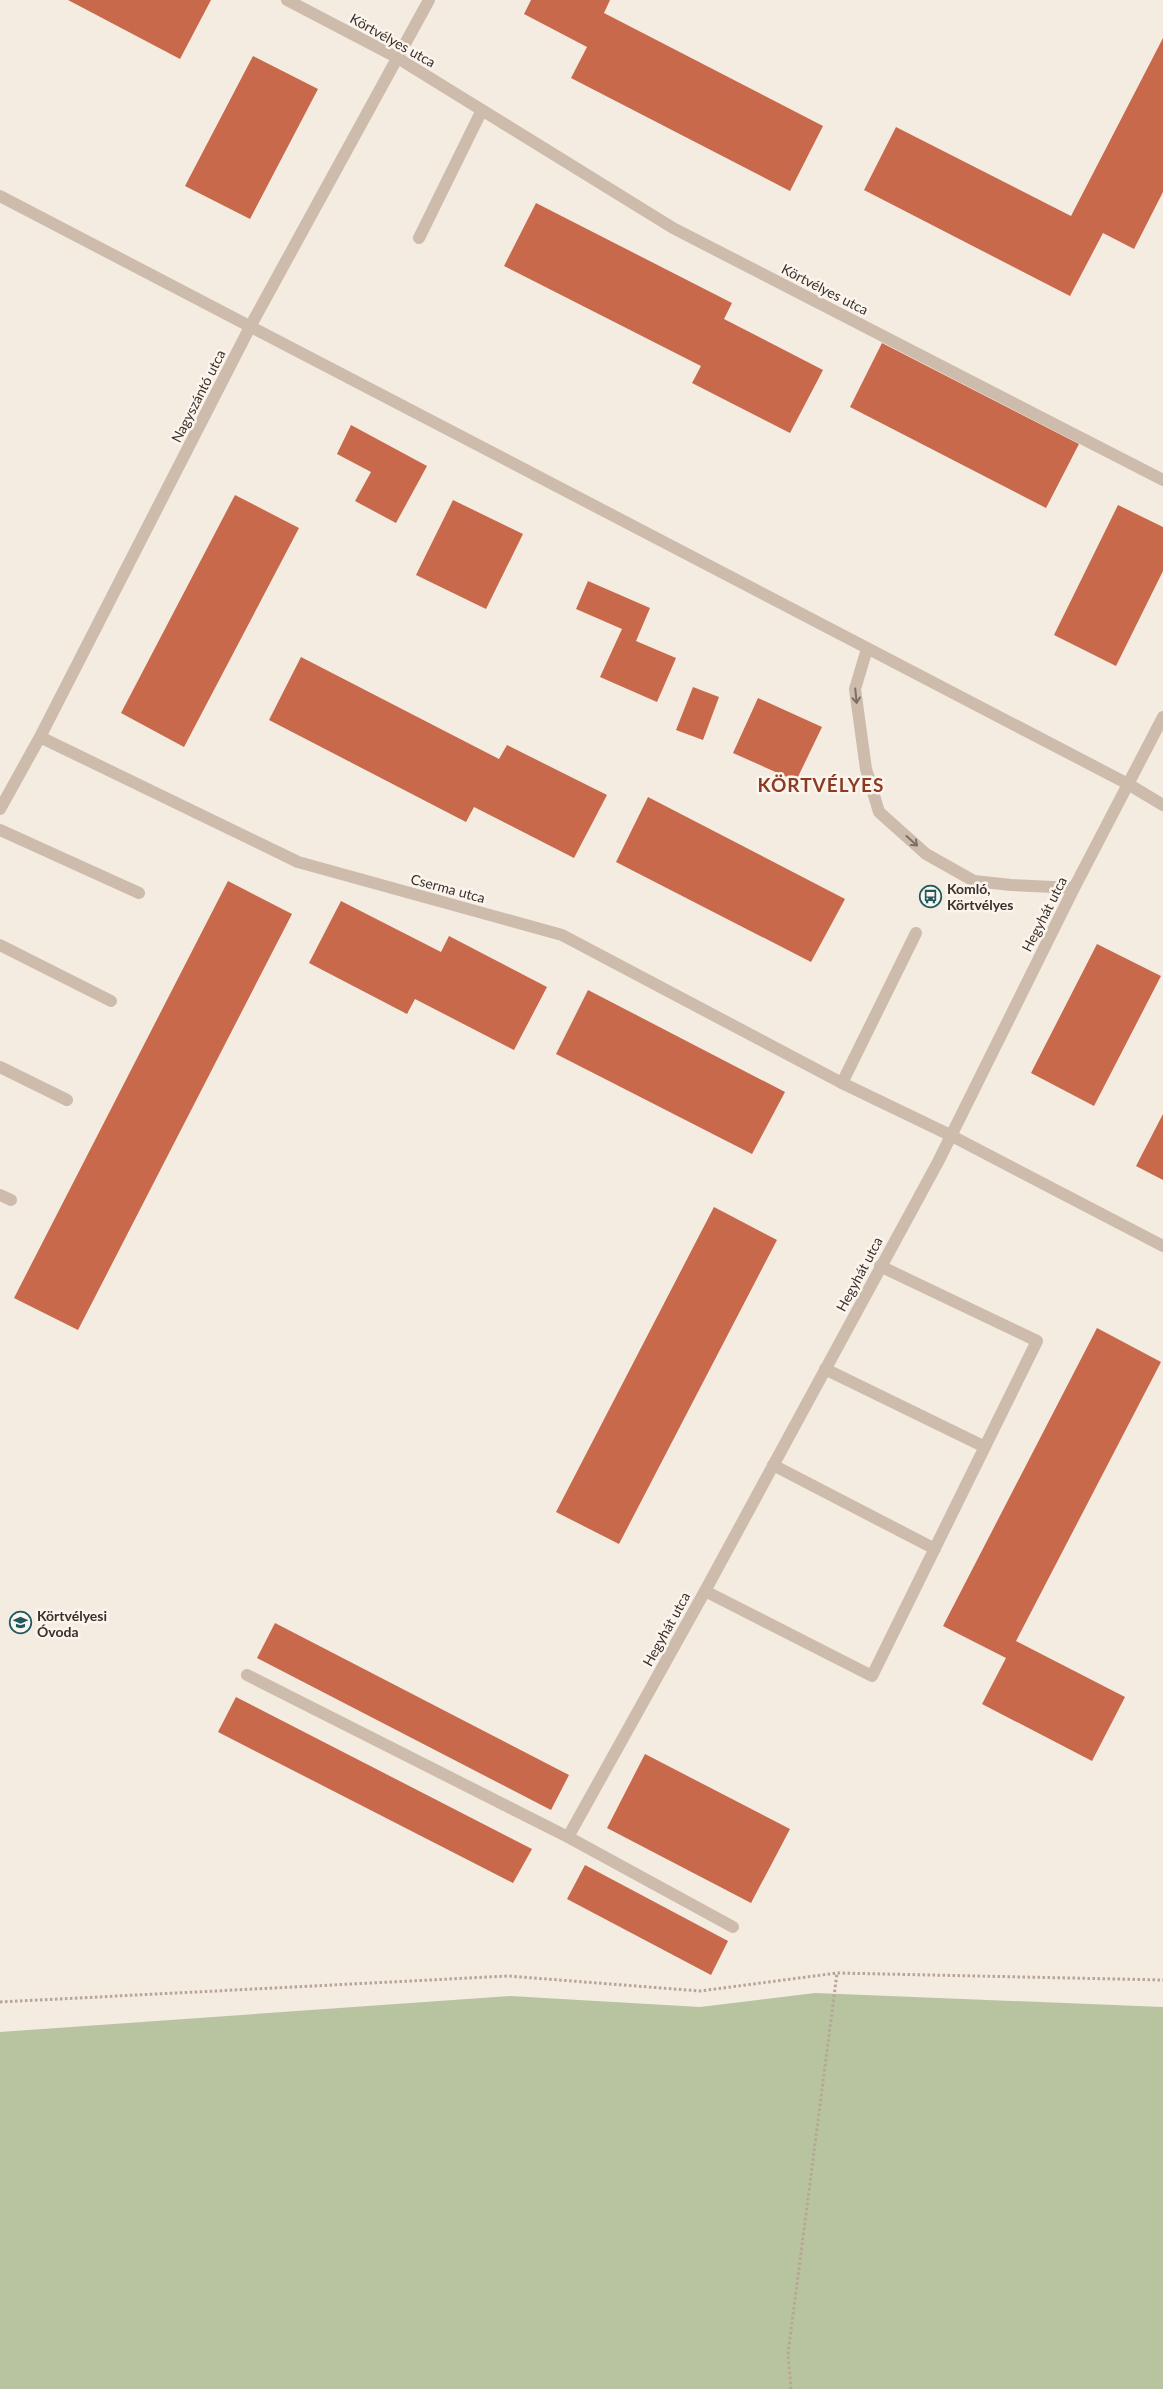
<svg xmlns="http://www.w3.org/2000/svg" width="1163" height="2389" font-family="Lato,sans-serif">
<style>
.green{fill:#b8c4a0}
.building{fill:#c8694b}
.lines{fill:none;stroke-linecap:round;stroke-linejoin:round}
.path{stroke:#b9a596;stroke-width:3;stroke-dasharray:2.5 2.5;stroke-linecap:butt}
.service{stroke:#cdbbac;stroke-width:12}
.minor{stroke:#cdbbac;stroke-width:12}
.oneway{stroke:#7d6f65}
.labels{text-anchor:middle;dominant-baseline:central;stroke-width:5;stroke-linejoin:round;paint-order:stroke}
.street-label{font-size:14px;fill:#3b302b;stroke:#fbf5ee}
.poi-label{font-size:14px;font-weight:bold;fill:#3b302b;stroke:#fbf5ee;text-anchor:start}
.district-label{font-size:19px;font-weight:bold;letter-spacing:1px;fill:#8c3b22;stroke:#fbf5ee}
</style>
<rect width="100%" height="100%" fill="#f4ebe1"/>
<path class="green" d="M815,1993L1163,2007V2389H0V2032L510,1996L700,2007Z"/>
<path class="building" d="M68,0H211L180,59Z
M531,0H610L604,13L823,126L790,191L571,78L587,47L524,14Z
M1163,38V192L1134,249L1103,233L1070,296L864,190L896,127L1071,216Z
M253,56L318,89L250,219L185,186Z
M536,203L732,303L724,319L823,370L790,433L692,383L701,366L504,266Z
M882,343L1079,444L1046,508L850,407Z
M351,425L427,466L396,523L355,501L371,472L337,454Z
M235,495L299,528L184,747L121,713Z
M453,500L523,534L486,609L416,575Z
M1118,505L1163,527V571L1116,666L1054,635Z
M588,581L650,608L636,641L676,658L657,702L600,677L622,629L576,609Z
M301,657L499,759L507,745L607,795L574,858L474,807L466,822L269,720Z
M693,687L719,697L703,740L676,730Z
M758,698L822,727L796,781L733,753Z
M648,797L845,899L811,962L616,862Z
M228,881L292,914L78,1330L14,1298Z
M341,901L441,952L449,936L547,987L514,1050L415,999L407,1014L309,963Z
M1097,944L1161,976L1094,1106L1031,1073Z
M588,990L785,1092L752,1154L556,1054Z
M1163,1114V1180L1136,1166Z
M714,1207L777,1240L619,1544L556,1512Z
M1097,1328L1161,1362L1016,1641L1125,1697L1092,1761L982,1704L1006,1658L943,1626Z
M275,1623L569,1775L551,1810L257,1658Z
M236,1697L532,1849L513,1883L218,1732Z
M645,1754L790,1829L751,1903L607,1828Z
M585,1865L728,1941L711,1975L567,1899Z"/>
<g class="lines">
<path class="path" d="M0,2002L508,1976L700,1991L837,1973L1163,1980
M791,2389L788,2354L837,1973"/>
<path class="service" d="M0,830L139,893
M916,933L842,1083L950,1135L1163,1246
M0,945L111,1001
M0,1067L67,1100
M0,1195L11,1200
M825,1369L985,1447
M773,1465L935,1549
M705,1591L872,1676L1037,1341L880,1266
M247,1675L568,1837L733,1927"/>
<path class="minor" d="M287,0L396,57L673,228L1163,480
M0,196L1128,784L1163,805
M419,238L482,110
M867,649L855,689L866,769L879,812L926,854L974,881L1011,885L1074,888
M40,737L298,862L562,935L842,1083
M0,809L40,737L251,325L429,0
M568,1837L705,1591L938,1162L1074,888L1163,717"/>
</g>
<defs><path id="oneway-shaft" d="M-6 0H5M1.5-3L5.5 0L1.5 3" fill="none" stroke-width="1.6" stroke-linecap="round" stroke-linejoin="round" transform="scale(1.25)"/></defs>
<g class="oneway">
<use href="#oneway-shaft" transform="translate(856 696) rotate(84)"/>
<use href="#oneway-shaft" transform="translate(912 841) rotate(42)"/>
</g>
<defs>
<symbol id="bus-ring" viewBox="-11 -11 22 22"><circle r="9.5" fill="#fbf5ee" stroke="#1f5a5e" stroke-width="1.5"/><path d="M-5-6H5V4H4V6H2V4H-2V6H-4V4H-5ZM-3.5-4V0h7V-4ZM-3.5 1.2v1.5H-2V1.2ZM2 1.2v1.5H3.5V1.2Z" fill="#1f5a5e"/></symbol>
<symbol id="school-ring" viewBox="-11 -11 22 22"><circle r="9.5" fill="#fbf5ee" stroke="#1f5a5e" stroke-width="1.5"/><path d="M0-5L7-2L0 1L-7-2ZM-4 1L0 2.5L4 1V4Q0 6-4 4Z" fill="#1f5a5e"/></symbol>
</defs>
<g fill-rule="evenodd">
<use href="#bus-ring" x="918" y="884" width="25" height="25"/>
<use href="#school-ring" x="8" y="1610" width="25" height="25"/>
</g>
<g class="labels">
<g class="street-label">
<text transform="translate(393 40) rotate(29)">Körtvélyes utca</text>
<text transform="translate(825 289) rotate(27)">Körtvélyes utca</text>
<text transform="translate(198 396) rotate(-63)">Nagyszántó utca</text>
<text transform="translate(448 888) rotate(15)">Cserma utca</text>
<text transform="translate(1044 914) rotate(-63)">Hegyhát utca</text>
<text transform="translate(859 1274) rotate(-62)">Hegyhát utca</text>
<text transform="translate(666 1629) rotate(-61)">Hegyhát utca</text>
</g>
<g class="poi-label">
<text x="947" y="888">Komló,<tspan x="947" dy="16">Körtvélyes</tspan></text>
<text x="37" y="1615">Körtvélyesi<tspan x="37" dy="16">Óvoda</tspan></text>
</g>
<g class="district-label">
<text x="821" y="784">KÖRTVÉLYES</text>
</g>
</g>
</svg>
